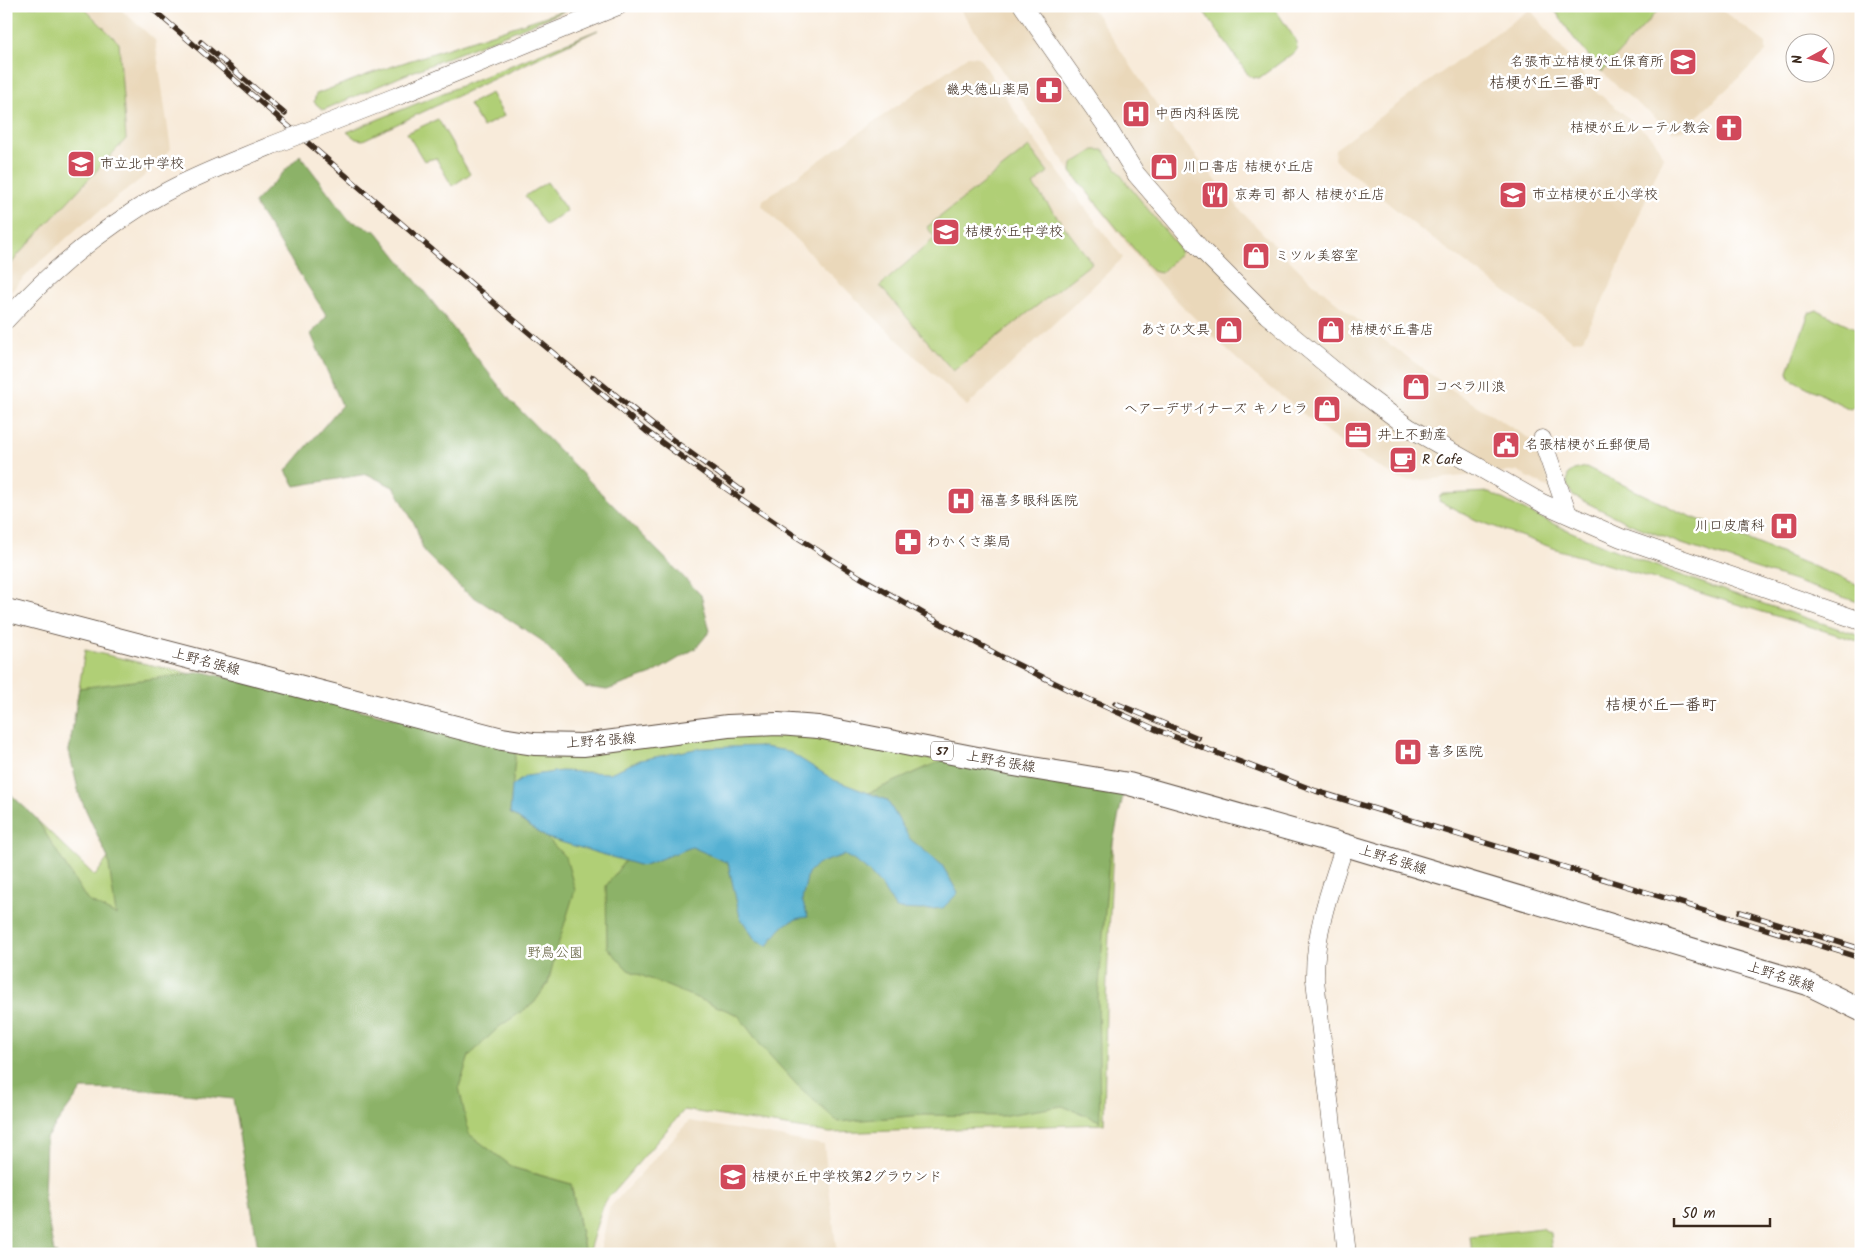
<svg xmlns="http://www.w3.org/2000/svg" width="1867" height="1260" font-family="Kalam,'Klee One',sans-serif">
<style>
.built{fill:#ead8ba}
.green{fill:#b0cf76;stroke:#767c4a}
.forest{fill:#8cb267;stroke:#646e42}
.water{fill:#55b1d3;stroke:#486e78}
.lines{fill:none;stroke-linecap:round;stroke-linejoin:round}
.minor-casing{stroke:#57473a;stroke-width:19}
.major-casing{stroke:#57473a;stroke-width:24}
.minor{stroke:#fff;stroke-width:18}
.major{stroke:#fff;stroke-width:22}
.rail-casing{stroke:#3b2a1e;stroke-width:5.5}
.rail{stroke:#fff;stroke-width:4;stroke-dasharray:11;stroke-linecap:butt}
.minor-bridge-casing{stroke:#57473a;stroke-width:19;stroke-linecap:butt}
.minor-bridge{stroke:#fff;stroke-width:18}
.labels{text-anchor:middle;dominant-baseline:central;stroke-width:5;stroke-linejoin:round;paint-order:stroke}
.shield{fill:#fff;stroke:#766a62;stroke-width:1}
.shield-label{font-size:12px;font-weight:bold;fill:#3b2a1e}
.poi-label{font-size:14px;fill:#3b2a1e;stroke:#fff;text-anchor:start}
.street-label{font-size:14px;fill:#3b2a1e;stroke:#fff}
.park-label{font-size:14px;fill:#5e5c38;stroke:#fff}
.quarter-label{font-size:16px;fill:#3b2a1e;stroke:#fff}
</style>
<rect width="100%" height="100%" fill="#fff"/>
<filter id="ink" filterUnits="userSpaceOnUse"><feTurbulence type="fractalNoise" baseFrequency=".02" numOctaves="2"/><feDisplacementMap in="SourceGraphic" scale="10" xChannelSelector="R" yChannelSelector="G"/><feConvolveMatrix kernelMatrix="1 2 1 2 8 2 1 2 1" color-interpolation-filters="sRGB"/></filter>
<filter id="wash" filterUnits="userSpaceOnUse"><feTurbulence type="fractalNoise" baseFrequency=".0096" numOctaves="4" result="noise"/><feDisplacementMap in="SourceGraphic" scale="20" xChannelSelector="R" yChannelSelector="G"/><feGaussianBlur stdDeviation="1.12" result="paint"/><feColorMatrix in="noise" values="0 0 0 0 0 0 0 0 0 0 0 0 0 0 0 0 0 1.4 0 .05"/><feComposite in="paint" operator="in"/></filter>
<g filter="url(#wash)">
<rect width="100%" height="100%" fill="#f8ebda"/>
<path class="built" d="M6,6H117L155,40L171,149L142,178L80,226L32,269L6,297Z
M958,6H1091L1171,126L1243,213L1304,275L1366,327L1458,394L1530,439L1553,490L1516,471L1413,481L1401,480L1362,457L1331,436L1256,376L1229,352L1151,275L1071,172Z
M1662,6H1716L1766,43V52L1683,130L1673,132L1622,91L1602,72Z
M1530,9L1597,92L1654,139L1663,157L1609,289L1583,339L1573,341L1421,230L1334,159L1335,149Z
M968,56L979,57L1027,130L1123,258L967,406L877,320L762,206L763,200Z
M689,1121L824,1145L837,1254H602L601,1248L609,1208Z"/>
<path class="green" d="M6,6H82L119,43L126,139L17,256L6,272Z
M577,6L402,76L323,110L314,102L316,94L372,73Z
M1200,6H1273L1297,42L1296,51L1259,78L1249,76Z
M1552,6H1662L1602,72L1573,37Z
M598,30L363,140L356,139L347,132Z
M491,93L504,116L483,127L469,104Z
M438,119L470,174L452,186L436,158L424,161L407,133Z
M1029,147L1048,172L1033,185L1092,263L953,371L880,286L935,238L927,227Z
M1094,150H1104L1125,181L1180,249V254L1161,273L1152,271L1071,172L1072,164Z
M547,182L567,211L545,225L525,196Z
M1817,310L1861,331L1860,405L1850,409L1789,378L1788,371L1809,313Z
M1586,467L1680,512L1861,586V603L1679,543L1628,523L1573,496L1567,484L1568,474L1574,470Z
M1489,492C1607,555 1734,594 1861,636V642L1556,549L1476,520L1439,501L1440,496L1444,494Z
M85,650L516,748L717,734L795,732L1115,796L1106,1003L1104,1124L830,1133L684,1110L603,1204L588,1254H585L571,1184L514,1168L131,1014L6,790L95,876L108,858L80,797L69,751Z
M1542,1228L1550,1233L1552,1254H1472L1470,1236Z"/>
<path class="forest" d="M300,155L349,220L377,232L511,401L701,595L710,631L696,648L652,674L607,690L585,687L541,640L463,590L424,552L416,527L395,488L367,474L295,486L286,471L342,405L311,334L327,316L254,203Z
M204,672L516,748L510,813L547,838L566,858L575,890L557,948L548,983L534,1003L499,1027L469,1056L459,1087L469,1134L514,1168L571,1184L585,1254H259L233,1099L147,1090L82,1089L46,1138L44,1198L54,1252L57,1254H6V790L36,818L87,900L116,915L108,858L80,797L69,751L79,688Z
M943,760L1124,791L1109,861L1104,923L1098,998L1100,1121L1062,1106L1001,1116L924,1115L838,1122L797,1085L762,1047L738,1015L628,970L607,947L606,886L627,858L826,812Z"/>
<path class="water" d="M758,746L788,751L834,780L887,800L910,839L942,865L958,893L943,908L922,910L896,909C881,884 871,869 844,855L817,864L808,873L802,900L808,917C786,919 780,928 768,946L756,941L740,917L728,863L692,847L642,866L547,838L510,813L512,786L526,776L561,771L610,773L640,760L700,748Z"/>
</g>
<g filter="url(#ink)">
<g class="lines">
<defs>
<path id="minor" d="M1023,6L1107,127L1136,174L1199,247L1267,315L1354,387L1408,427L1542,503L1621,538L1861,621
M398,96L618,6
M6,320C51,270 104,227 162,194C196,175 234,161 270,146
M1542,439L1568,514
M1345,845C1330,889 1314,933 1315,980L1347,1254"/>
<path id="major" d="M6,610L502,739L534,744L583,745L728,726L778,724L818,727L1008,764L1129,784L1345,845L1808,984L1861,1010"/>
</defs>
<use href="#minor" class="minor-casing"/>
<use href="#major" class="major-casing"/>
<use href="#minor" class="minor"/>
<use href="#major" class="major"/>
<defs>
<path id="rail" d="M149,6L495,304L646,431L715,481L792,534L860,577L931,618L1000,656L1077,694L1157,730L1316,791L1861,958
M201,42L285,114
M593,377L654,426L742,491
M1115,703L1198,738
M1740,912L1861,949"/>
</defs>
<use href="#rail" class="rail-casing"/>
<use href="#rail" class="rail"/>
<defs>
<path id="minor-bridge" d="M270,146L398,96"/>
</defs>
<use href="#minor-bridge" class="minor-bridge-casing"/>
<use href="#minor-bridge" class="minor-bridge"/>
</g>
</g>
<defs>
<symbol id="school-square" viewBox="-11 -11 22 22"><rect x="-9" y="-9" width="18" height="18" rx="4" fill="#d1495b" stroke="#fff"/><path d="M0-5L7-2L0 1L-7-2ZM-4 1L0 2.5L4 1V4Q0 6-4 4Z" fill="#fff"/></symbol>
<symbol id="pharmacy-square" viewBox="-11 -11 22 22"><rect x="-9" y="-9" width="18" height="18" rx="4" fill="#d1495b" stroke="#fff"/><path d="M-2-6h4v4h4v4h-4v4h-4v-4h-4v-4h4Z" fill="#fff"/></symbol>
<symbol id="hospital-square" viewBox="-11 -11 22 22"><rect x="-9" y="-9" width="18" height="18" rx="4" fill="#d1495b" stroke="#fff"/><path d="M-5-5h3v3.5h4V-5h3V5h-3V1.5h-4V5h-3Z" fill="#fff"/></symbol>
<symbol id="church-square" viewBox="-11 -11 22 22"><rect x="-9" y="-9" width="18" height="18" rx="4" fill="#d1495b" stroke="#fff"/><path d="M-1.2-6h2.4v3.5h3.3v2.4h-3.3V6h-2.4V-.1h-3.3v-2.4h3.3Z" fill="#fff"/></symbol>
<symbol id="shop-square" viewBox="-11 -11 22 22"><rect x="-9" y="-9" width="18" height="18" rx="4" fill="#d1495b" stroke="#fff"/><path d="M-5-2.5h2.3a2.7 3.5 0 0 1 5.4 0H5L5.5 6h-11ZM-1.5-2.5h3a1.5 2.3 0 0 0-3 0Z" fill="#fff"/></symbol>
<symbol id="restaurant-square" viewBox="-11 -11 22 22"><rect x="-9" y="-9" width="18" height="18" rx="4" fill="#d1495b" stroke="#fff"/><path d="M-5-6h1v4h1v-4h1v4h1v-4h1v5L-1.5 .5V6h-2V.5L-5-1ZM5-6V6H3V1.5H1.5Q1.5-4 5-6Z" fill="#fff"/></symbol>
<symbol id="office-square" viewBox="-11 -11 22 22"><rect x="-9" y="-9" width="18" height="18" rx="4" fill="#d1495b" stroke="#fff"/><path d="M-6-3h4V-5.5h4V-3h4V5H-6ZM-1-4.5V-3h2v-1.5ZM-6 0V1H6V0Z" fill="#fff"/></symbol>
<symbol id="civic-square" viewBox="-11 -11 22 22"><rect x="-9" y="-9" width="18" height="18" rx="4" fill="#d1495b" stroke="#fff"/><path d="M-.6-6.5H3V-4.5H.6V-3L4-1V1h2V6H-6V1h2V-1L-.6-3ZM-1.2 2.5V6h2.4V2.5Z" fill="#fff"/></symbol>
<symbol id="cafe-square" viewBox="-11 -11 22 22"><rect x="-9" y="-9" width="18" height="18" rx="4" fill="#d1495b" stroke="#fff"/><path d="M-5.5-4.5H6V0H3Q3 3.5 0 3.5H-2.5Q-5.5 3.5-5.5 0ZM3-3.2v2h1.7v-2ZM-6 4.5H4V6H-6Z" fill="#fff"/></symbol>
</defs>
<g fill-rule="evenodd">
<use href="#school-square" x="1667" y="46" width="32" height="32"/>
<use href="#pharmacy-square" x="1033" y="74" width="32" height="32"/>
<use href="#hospital-square" x="1120" y="98" width="32" height="32"/>
<use href="#church-square" x="1713" y="112" width="32" height="32"/>
<use href="#school-square" x="65" y="148" width="32" height="32"/>
<use href="#shop-square" x="1148" y="151" width="32" height="32"/>
<use href="#restaurant-square" x="1199" y="179" width="32" height="32"/>
<use href="#school-square" x="1497" y="179" width="32" height="32"/>
<use href="#school-square" x="930" y="216" width="32" height="32"/>
<use href="#shop-square" x="1240" y="240" width="32" height="32"/>
<use href="#shop-square" x="1213" y="314" width="32" height="32"/>
<use href="#shop-square" x="1315" y="314" width="32" height="32"/>
<use href="#shop-square" x="1400" y="371" width="32" height="32"/>
<use href="#shop-square" x="1311" y="393" width="32" height="32"/>
<use href="#office-square" x="1342" y="419" width="32" height="32"/>
<use href="#civic-square" x="1490" y="429" width="32" height="32"/>
<use href="#cafe-square" x="1387" y="444" width="32" height="32"/>
<use href="#hospital-square" x="945" y="485" width="32" height="32"/>
<use href="#hospital-square" x="1768" y="510" width="32" height="32"/>
<use href="#pharmacy-square" x="892" y="526" width="32" height="32"/>
<use href="#hospital-square" x="1392" y="736" width="32" height="32"/>
<use href="#school-square" x="717" y="1161" width="32" height="32"/>
</g>
<g class="labels">
<rect class="shield" x="931" y="741.5" width="22" height="19" rx="4"/>
<g class="shield-label">
<text x="942" y="751">57</text>
</g>
<g class="poi-label">
<text x="1664" y="62" text-anchor="end">名張市立桔梗が丘保育所</text>
<text x="1030" y="90" text-anchor="end">畿央徳山薬局</text>
<text x="1155" y="114">中西内科医院</text>
<text x="1710" y="128" text-anchor="end">桔梗が丘ルーテル教会</text>
<text x="100" y="164">市立北中学校</text>
<text x="1183" y="167">川口書店 桔梗が丘店</text>
<text x="1234" y="195">京寿司 都人 桔梗が丘店</text>
<text x="1532" y="195">市立桔梗が丘小学校</text>
<text x="965" y="232">桔梗が丘中学校</text>
<text x="1275" y="256">ミツル美容室</text>
<text x="1210" y="330" text-anchor="end">あさひ文具</text>
<text x="1350" y="330">桔梗が丘書店</text>
<text x="1435" y="387">コペラ川浪</text>
<text x="1308" y="409" text-anchor="end">ヘアーデザイナーズ キノヒラ</text>
<text x="1377" y="435">井上不動産</text>
<text x="1525" y="445">名張桔梗が丘郵便局</text>
<text x="1422" y="460">R Cafe</text>
<text x="980" y="501">福喜多眼科医院</text>
<text x="1765" y="526" text-anchor="end">川口皮膚科</text>
<text x="927" y="542">わかくさ薬局</text>
<text x="1427" y="752">喜多医院</text>
<text x="752" y="1177">桔梗が丘中学校第2グラウンド</text>
</g>
<g class="street-label">
<text transform="translate(206 662) rotate(15)">上野名張線</text>
<text transform="translate(601 741) rotate(-4)">上野名張線</text>
<text transform="translate(1001 762) rotate(10)">上野名張線</text>
<text transform="translate(1393 860) rotate(17)">上野名張線</text>
<text transform="translate(1781 977) rotate(18)">上野名張線</text>
</g>
<g class="park-label">
<text x="555" y="953">野鳥公園</text>
</g>
<g class="quarter-label">
<text x="1545" y="83">桔梗が丘三番町</text>
<text x="1661" y="705">桔梗が丘一番町</text>
</g>
</g>
<rect width="1867" height="1260" fill="none" stroke="#fff" stroke-width="25"/>
<g transform="translate(1810 58) rotate(263)"><circle r="24" fill="#ffffff" stroke="#b1aaa5"/>
<path d="M0-4L9 19L0 12L-9 19Z" fill="#d1495b"/>
<text y="-8" font-size="14" font-weight="bold" text-anchor="middle" fill="#3b2a1e">N</text>
</g>
<path d="M1674 1218v8h96v-8" fill="none" stroke="#3b2a1e" stroke-width="2.5"/>
<text x="1682" y="1218" font-size="15" fill="#3b2a1e" stroke="#ffffff" stroke-width="4" paint-order="stroke">50 m</text>
</svg>
